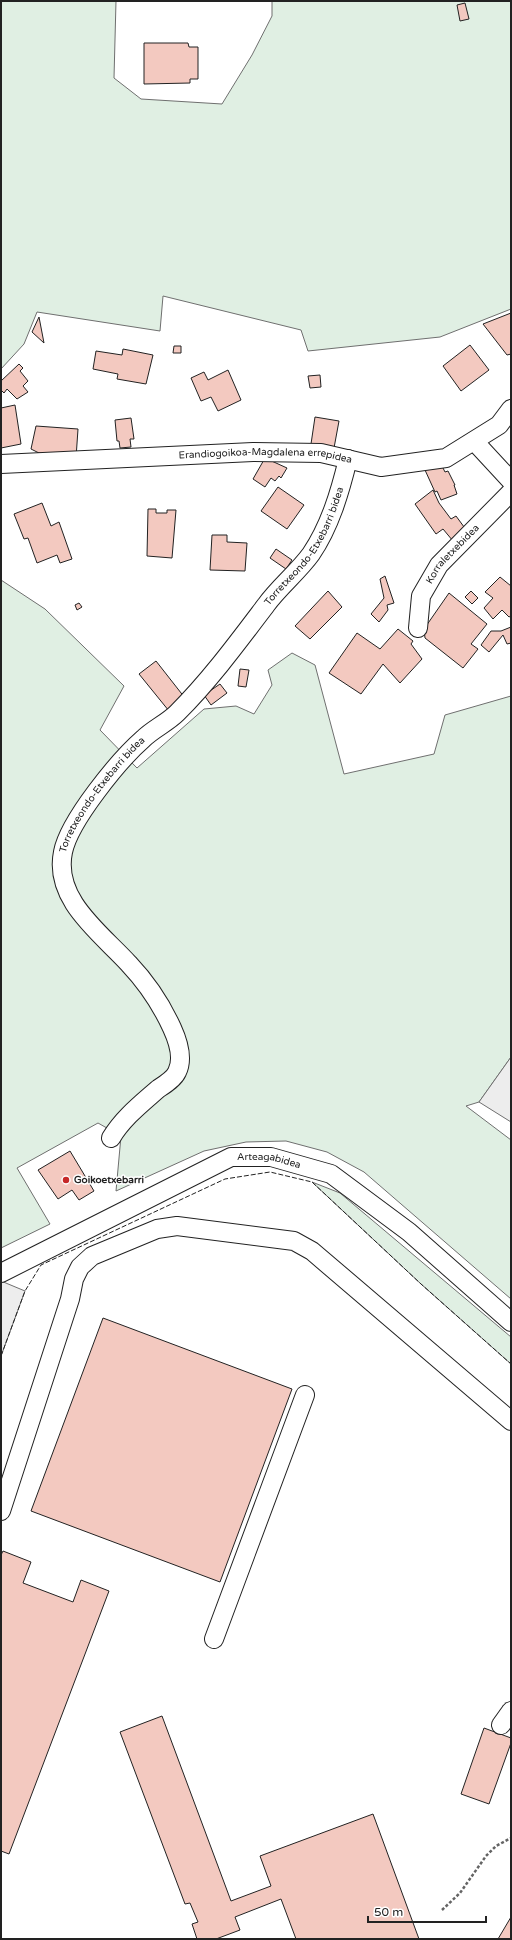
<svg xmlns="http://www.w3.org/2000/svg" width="512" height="1940" font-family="'Varela Round',sans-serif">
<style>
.green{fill:#e0efe3;stroke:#6f6f6f}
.parking{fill:#ededed;stroke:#6f6f6f}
.building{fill:#f3c9c0;stroke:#222}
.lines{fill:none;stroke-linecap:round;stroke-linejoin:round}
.minor-casing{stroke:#222;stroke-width:20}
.path{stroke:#646464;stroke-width:2.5;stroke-dasharray:3 2;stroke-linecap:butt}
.minor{stroke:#fff;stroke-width:18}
.fence{stroke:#222;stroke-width:1;stroke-dasharray:5 2;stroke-linecap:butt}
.poi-dot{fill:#c62828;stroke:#fff;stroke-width:1.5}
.labels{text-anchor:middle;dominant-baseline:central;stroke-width:3;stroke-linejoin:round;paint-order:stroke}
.street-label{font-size:10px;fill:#222;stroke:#fff}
.poi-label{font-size:10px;font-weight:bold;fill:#222;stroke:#fff;text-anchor:start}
</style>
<rect width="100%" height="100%" fill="#fff"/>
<path class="green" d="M1,1H116L114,78L141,99L222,104L252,55L272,16V1H511V309L440,337L308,351L301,330L163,296L160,331L37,312L24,344L1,369Z
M1,580L45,609L124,686L100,730L137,768L204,709L236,706L254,714L272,685L268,670L292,653L315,665L344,774L434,754L445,715L511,696V1057L479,1102L466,1106L511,1140V1299L364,1172L327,1152L286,1141L246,1142L204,1151L116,1191L121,1136L98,1123L17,1168L50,1224L1,1248Z
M312,1182L340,1193L511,1337V1364L421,1284Z"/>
<path class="parking" d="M511,1057V1122L479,1102Z
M1,1281L25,1291L1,1356Z"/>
<path class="building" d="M465,3L469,19L460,21L457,5Z
M144,43H188L189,47H198V79H190V83L144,84Z
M511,313V354L507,355L483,324Z
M39,317L44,343L32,332Z
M470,345L489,370L461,391L443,366Z
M174,346H181V353H173Z
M123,349L153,355L146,384L117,379L118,374L93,369L96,351L122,355Z
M19,364L23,368L20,371L28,381L23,386L28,392L17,399L7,389L4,393L1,390V381Z
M228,370L241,400L218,411L211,397L201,401L191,378L204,372L208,380Z
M320,375L321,387L310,388L308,376Z
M15,405L21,444L1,448V408Z
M315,417L339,421L334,448L311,444Z
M131,418L134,439H130L131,447L120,448L119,441H117L115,420Z
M36,426L78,429L76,458L39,453L31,449Z
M265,458L287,468L281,478L279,476L275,481L271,478L265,487L253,479Z
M441,464L445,472L448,471L455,485H454L457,494L441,500L437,491L435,492L425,470Z
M278,487L304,505L287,529L261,511Z
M433,490L439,503L451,519L456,516L467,531L453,541L443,529L436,534L415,504Z
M42,503L51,526L59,522L72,559L60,563L57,555L37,563L28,538L24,539L14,514Z
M148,509H156V513H167V510H176L172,558L147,556Z
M212,535H227V542L247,543L245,571L210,570Z
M276,549L292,560L286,569L270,558Z
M385,576L394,603L387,605L388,610L379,622L371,614L384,598L380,579Z
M500,577L511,586V616L509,617L502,610L493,619L484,608L493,598L485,592Z
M328,591L342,607L310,639L295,626Z
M471,591L478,598L472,604L465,597Z
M449,593L487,624L471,644L478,649L463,668L425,638L424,629Z
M79,603L82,607L77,610L75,605Z
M511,627V643L507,644L503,635L489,652L481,645L491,631H501Z
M398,629L413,641L411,644L422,659L400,683L383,664L361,694L329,673L357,633L380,649Z
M156,661L185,698L169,711L139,674Z
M240,669L249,670L246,687L238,686Z
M220,684L227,693L211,705L204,695Z
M70,1151L94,1191L79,1200L72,1190L58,1199L38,1170Z
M103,1318L292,1389L220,1582L31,1511Z
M3,1551L31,1562L23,1583L73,1602L81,1580L109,1591L9,1854L1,1851V1555Z
M162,1716L231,1901L271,1886L260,1856L373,1814L419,1939H296L281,1899L235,1917L240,1930L216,1939H197L192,1924L198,1922L190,1903L185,1904L120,1732Z
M484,1728L511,1738V1743L489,1804L461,1794Z
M511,1917V1939H498Z"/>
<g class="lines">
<defs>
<g id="minor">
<path d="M474,441L511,481"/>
<path id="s1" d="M1,464L253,452L321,453L381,467L446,458L499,425L511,409"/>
<path id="s2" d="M418,628L421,596L439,565L511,492"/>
<path id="s3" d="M111,1138C123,1118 141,1104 158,1089C164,1085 174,1079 177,1072C184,1058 178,1041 172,1028C161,1004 147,983 129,964C102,934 53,900 63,852C69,821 119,760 143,739C153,729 167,723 177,713C210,680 238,642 266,605C279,587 298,572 311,554C330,526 340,492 348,459"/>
<path id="s4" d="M1,1273L231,1157H271L331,1174L409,1232L511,1322"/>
<path d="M1,1511L70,1299L74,1279L80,1267L92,1256L157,1229L177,1226L294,1241L312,1251L511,1421"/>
<path d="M214,1639L305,1395"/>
<path d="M501,1725L511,1711"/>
</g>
</defs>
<use href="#minor" class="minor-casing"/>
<path class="path" d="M442,1910L460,1893L486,1856L496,1846L511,1838"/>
<use href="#minor" class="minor"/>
<path class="fence" d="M1,1356L25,1291L41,1265L225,1179L270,1172L312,1182L421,1284L511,1364"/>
</g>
<circle class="poi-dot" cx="66" cy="1180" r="4"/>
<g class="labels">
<g class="street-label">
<text stroke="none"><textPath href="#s1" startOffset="265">Erandiogoikoa-Magdalena errepidea</textPath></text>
<text stroke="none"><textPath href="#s3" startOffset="747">Torretxeondo-Etxebarri bidea</textPath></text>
<text stroke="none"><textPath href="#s2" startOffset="85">Korraletxebidea</textPath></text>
<text stroke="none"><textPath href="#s3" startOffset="423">Torretxeondo-Etxebarri bidea</textPath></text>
<text stroke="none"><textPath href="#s4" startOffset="296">Arteagabidea</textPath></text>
</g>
<g class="poi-label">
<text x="74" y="1180">Goikoetxebarri</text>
</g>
</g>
<rect width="512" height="1940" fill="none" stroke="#222222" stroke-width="4"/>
<path d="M368 1916v6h118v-6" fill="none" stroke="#222222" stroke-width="2"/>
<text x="374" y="1916" font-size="12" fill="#222222" stroke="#ffffff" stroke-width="3" paint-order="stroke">50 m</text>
</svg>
